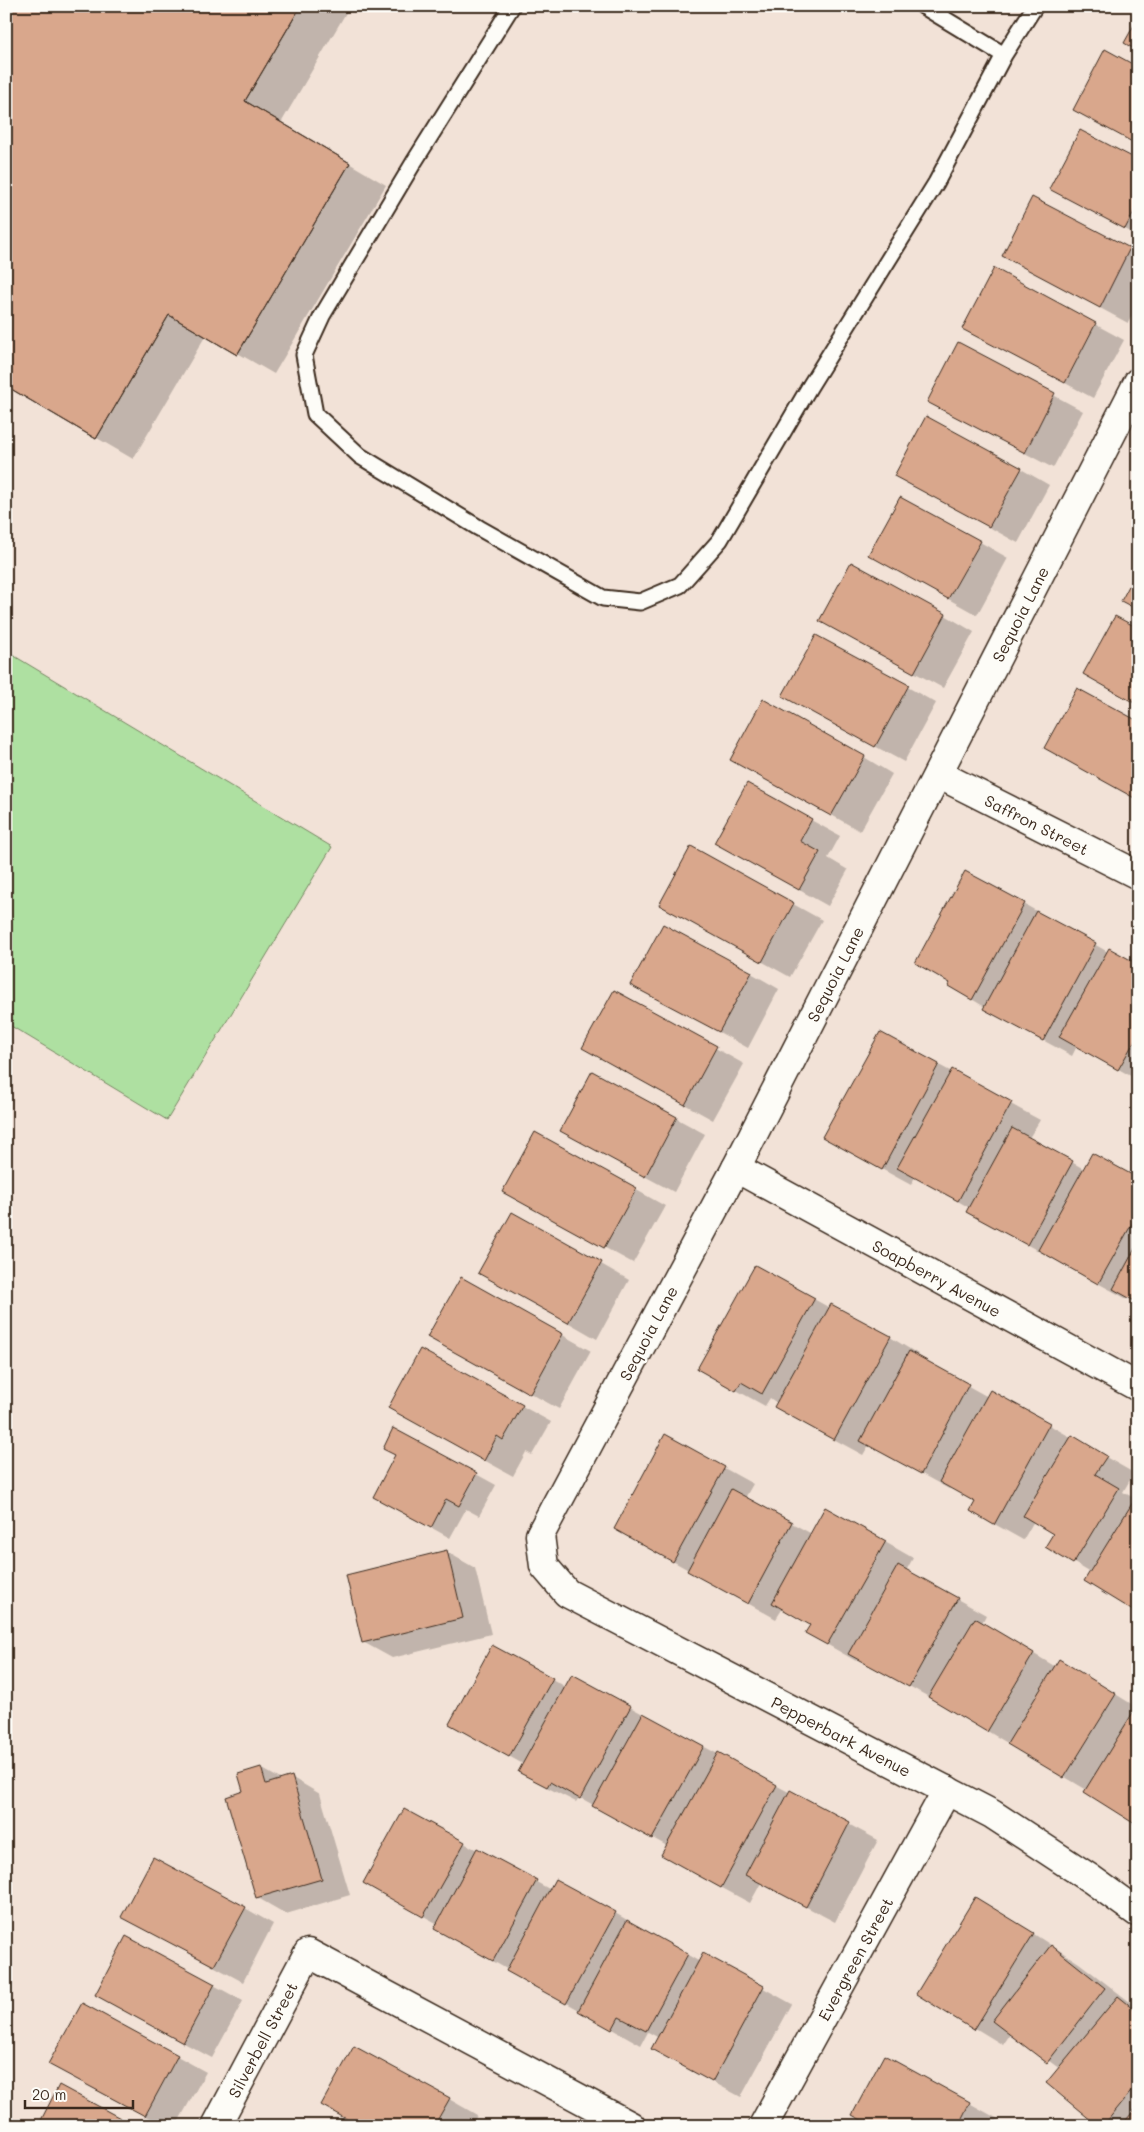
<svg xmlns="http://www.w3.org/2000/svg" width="1144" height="2132" font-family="Mali,sans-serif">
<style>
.green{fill:#aee0a1;stroke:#748560}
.shadow{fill:#0003}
.building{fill:#d9a78c;stroke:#3b2a1e}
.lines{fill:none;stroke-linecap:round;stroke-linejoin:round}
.service-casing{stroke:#3b2a1e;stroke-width:19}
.minor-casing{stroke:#3b2a1e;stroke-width:31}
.service{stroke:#fdfcf7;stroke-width:15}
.minor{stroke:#fdfcf7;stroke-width:28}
.labels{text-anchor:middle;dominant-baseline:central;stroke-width:5;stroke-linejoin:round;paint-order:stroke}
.street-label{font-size:16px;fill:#3b2a1e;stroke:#fdfcf7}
</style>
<rect width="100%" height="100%" fill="#f2e2d7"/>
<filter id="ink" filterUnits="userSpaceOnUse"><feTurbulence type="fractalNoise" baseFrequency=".02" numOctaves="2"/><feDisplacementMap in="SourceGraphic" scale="10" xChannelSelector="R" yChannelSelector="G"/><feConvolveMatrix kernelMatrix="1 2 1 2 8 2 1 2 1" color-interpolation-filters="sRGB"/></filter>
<g filter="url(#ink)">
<path class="green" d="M6,651L332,847L167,1120L6,1023Z"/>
<path class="shadow" d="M6,6H350L281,123L386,185L274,374L206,335L133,459L6,385Z
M1138,162V236L1051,189Z
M1033,199L1138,254V305L1128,323L1003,256Z
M995,270L1124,340L1093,398L992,344Z
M958,344L1083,411L1053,468L957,417Z
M1021,469L1049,485L1018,543L896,476Z
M980,542L1008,558L977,615L898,571Z
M945,615L974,632L943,688L849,637Z
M816,636L936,703L904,762L812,712Z
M864,757L892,774L860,831L760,775Z
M811,820L840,836L828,858L848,870L828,906L744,859Z
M692,848L822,920L790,977L689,921Z
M1024,904L1108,952L1138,965V1080L1077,1046L1072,1056L1013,1024L950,986Z
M751,973L779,989L748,1048L659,999Z
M614,992L744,1064L713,1120L612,1064Z
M880,1033L1040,1120L1029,1138L1084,1169L1138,1180V1302L1129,1297L1127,1299L996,1228L970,1208L915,1177L911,1185L852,1153Z
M593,1073L705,1134L674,1192L590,1147Z
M536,1134L665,1206L633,1263L532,1208Z
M512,1213L629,1280L597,1339L480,1272Z
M756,1267L830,1308L890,1337L918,1354L916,1357L988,1397L991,1392L1134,1473L1123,1492L1136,1499L1091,1573L1047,1547L1055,1534L1034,1521L1023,1540L971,1511L976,1502L950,1488L949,1489L869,1445L863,1455L804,1423L770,1398L765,1406L727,1385Z
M461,1278L591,1351L559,1409L457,1353Z
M522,1406L551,1422L532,1455L526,1452L513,1476L418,1424Z
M724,1468L753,1484L745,1498L812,1534L885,1542L913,1558L906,1571L986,1615L982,1623L1056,1667L1088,1677L1138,1708L1087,1790L938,1702L858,1658L856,1661L807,1633L812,1625L783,1608L776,1619L644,1545Z
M476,1474L496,1485L479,1516L466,1509L450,1538L394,1507Z
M447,1552L475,1568L491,1634L392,1658L363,1642Z
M552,1679L566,1687L630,1707L878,1840L835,1922L761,1883L750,1903L691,1871L667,1846L579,1797L576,1802L548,1788L520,1771L523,1764L478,1739Z
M261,1768L282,1780L291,1777L320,1794L350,1895L286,1914L258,1898L244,1792Z
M464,1843L551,1890L615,1913L700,1962L704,1955L792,2004L741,2097L681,2065L659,2038L648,2032L641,2045L436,1929L438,1924L393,1899Z
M245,1908L273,1924L243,1982L122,1917Z
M1004,1915L1079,1963L1138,2008V2126H1100L1060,2069L1011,2033L1003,2045L918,1993Z
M127,1938L243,2001L212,2058L124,2011Z
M177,2056L206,2072L176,2126H164L78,2080Z
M885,2056L998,2119L995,2126H873Z
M449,2099L477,2115L472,2126H360Z"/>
<path class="building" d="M6,6H301L245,101L350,163L237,355L169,315L96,439L6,386Z
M6,6H301L245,101L350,163L237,355L169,315L96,439L6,386Z
M1138,18V51L1124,43Z
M1105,49L1138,67V145L1073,110Z
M1080,130L1138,160V204L1125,229L1049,189Z
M1032,197L1130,248L1100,308L1002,256Z
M994,268L1096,323L1065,383L962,329Z
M958,342L1055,393L1025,453L927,402Z
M926,416L1022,468L989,527L894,476Z
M900,497L981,541L948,599L868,555Z
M851,562L946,614L914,673L819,621Z
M1138,569V610L1121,601Z
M1115,616L1138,628V705L1083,674Z
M816,635L909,685L875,747L782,696Z
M1077,688L1138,721V800L1044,748Z
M763,699L865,756L831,816L730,760Z
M747,783L812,819L800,841L820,852L799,890L714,843Z
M691,846L794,903L762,962L659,905Z
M965,871L1025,903L972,1000L948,986L950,983L915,963Z
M1036,911L1096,943L1043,1041L983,1009Z
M663,924L752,972L719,1032L630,985Z
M1109,948L1138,964V1035L1118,1070L1059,1037Z
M614,990L717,1046L685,1105L582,1048Z
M880,1032L939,1064L882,1170L822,1137Z
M952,1069L1012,1102L958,1201L897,1168Z
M592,1071L677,1117L645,1177L560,1131Z
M1012,1128L1073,1161L1027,1245L966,1212Z
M535,1132L637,1188L604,1248L502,1192Z
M1092,1153L1138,1178V1213L1098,1284L1038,1250Z
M512,1212L602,1262L568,1323L478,1273Z
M1138,1243V1303L1113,1289Z
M755,1265L815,1298L762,1394L741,1382L736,1391L697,1369Z
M461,1277L563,1334L530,1394L427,1337Z
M831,1304L891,1336L834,1440L774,1407Z
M420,1349L523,1405L503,1440L497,1436L484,1461L388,1408Z
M909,1351L969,1384L921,1474L860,1441Z
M990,1390L1050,1423L994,1525L970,1511L975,1502L939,1482Z
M393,1428L477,1473L459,1506L446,1499L431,1528L373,1497L395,1455L383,1449Z
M665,1434L725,1467L673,1562L614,1529Z
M1072,1435L1107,1456L1095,1474L1119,1488L1073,1564L1045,1547L1053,1534L1023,1516Z
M731,1489L792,1522L748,1604L687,1571Z
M1138,1494V1614L1084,1581Z
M825,1507L886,1541L827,1645L805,1633L810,1625L772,1603Z
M447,1550L463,1618L362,1643L346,1575Z
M898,1565L958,1598L909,1687L848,1654Z
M975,1618L1034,1653L987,1732L928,1697Z
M492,1645L553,1678L509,1757L449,1724Z
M1059,1659L1116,1694L1064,1778L1007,1744Z
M572,1674L631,1706L580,1799L550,1782L547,1787L518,1772Z
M1137,1706L1138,1707V1826L1084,1792Z
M643,1713L704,1746L652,1839L592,1806Z
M718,1752L777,1785L721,1888L661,1855Z
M261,1767L266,1784L292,1776L322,1879L256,1898L226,1797L243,1791L238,1774Z
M790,1790L850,1822L806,1907L745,1875Z
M404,1809L465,1842L423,1917L363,1883Z
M477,1848L537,1880L493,1961L434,1929Z
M153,1857L246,1907L214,1966L121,1917Z
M555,1879L616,1912L566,2004L506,1971Z
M975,1897L1034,1933L974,2030L916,1994Z
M627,1920L688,1954L646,2031L619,2017L612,2030L578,2011Z
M126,1936L215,1984L183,2043L95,1995Z
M1051,1945L1105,1988L1047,2063L992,2021Z
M703,1953L764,1986L712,2082L651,2049Z
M1118,1996L1138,2012V2083L1103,2126H1098L1046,2083Z
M82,2003L178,2055L145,2116L48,2064Z
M354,2046L450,2098L434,2126H359L321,2105Z
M884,2055L970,2102L958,2126H872L852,2115Z
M59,2085L135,2126H38Z
M1138,2106V2126H1121Z"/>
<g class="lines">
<defs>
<path id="service" d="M512,6L414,162L322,316L304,355L315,414L360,456L479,528L603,598L640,602L680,585L720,540L810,386L936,183L1004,55
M923,6L1004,55L1035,6"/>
<g id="minor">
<path id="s1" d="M1138,382L736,1168L540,1535L544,1566L567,1593L992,1814L1091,1879L1138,1913"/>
<path id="s2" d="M938,774L1138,875"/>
<path id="s3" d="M736,1168L1138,1387"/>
<path id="s4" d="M216,2126L308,1953L631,2126"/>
<path id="s5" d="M763,2126L947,1790"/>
</g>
</defs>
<use href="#service" class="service-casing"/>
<use href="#minor" class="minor-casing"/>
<use href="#service" class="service"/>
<use href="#minor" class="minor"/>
</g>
</g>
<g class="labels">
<g class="street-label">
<text transform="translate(1020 614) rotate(-63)">Sequoia Lane</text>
<text stroke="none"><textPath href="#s2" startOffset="111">Saffron Street</textPath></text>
<text transform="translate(835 974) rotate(-63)">Sequoia Lane</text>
<text stroke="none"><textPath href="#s3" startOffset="229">Soapberry Avenue</textPath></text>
<text transform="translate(648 1333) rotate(-62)">Sequoia Lane</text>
<text stroke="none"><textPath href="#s1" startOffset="1675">Pepperbark Avenue</textPath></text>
<text stroke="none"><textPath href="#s5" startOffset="191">Evergreen Street</textPath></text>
<text stroke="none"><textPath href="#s4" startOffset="98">Silverbell Street</textPath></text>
</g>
</g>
<rect width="1144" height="2132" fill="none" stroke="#fdfcf7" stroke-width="25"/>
<rect x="12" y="12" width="1119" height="2107" fill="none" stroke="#3b2a1e" stroke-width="2" filter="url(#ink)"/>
<path d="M25 2100v8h108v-8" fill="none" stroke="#3b2a1e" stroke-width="2.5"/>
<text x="32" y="2100" font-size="15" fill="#3b2a1e" stroke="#fdfcf7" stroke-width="4" paint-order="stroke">20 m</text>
</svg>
